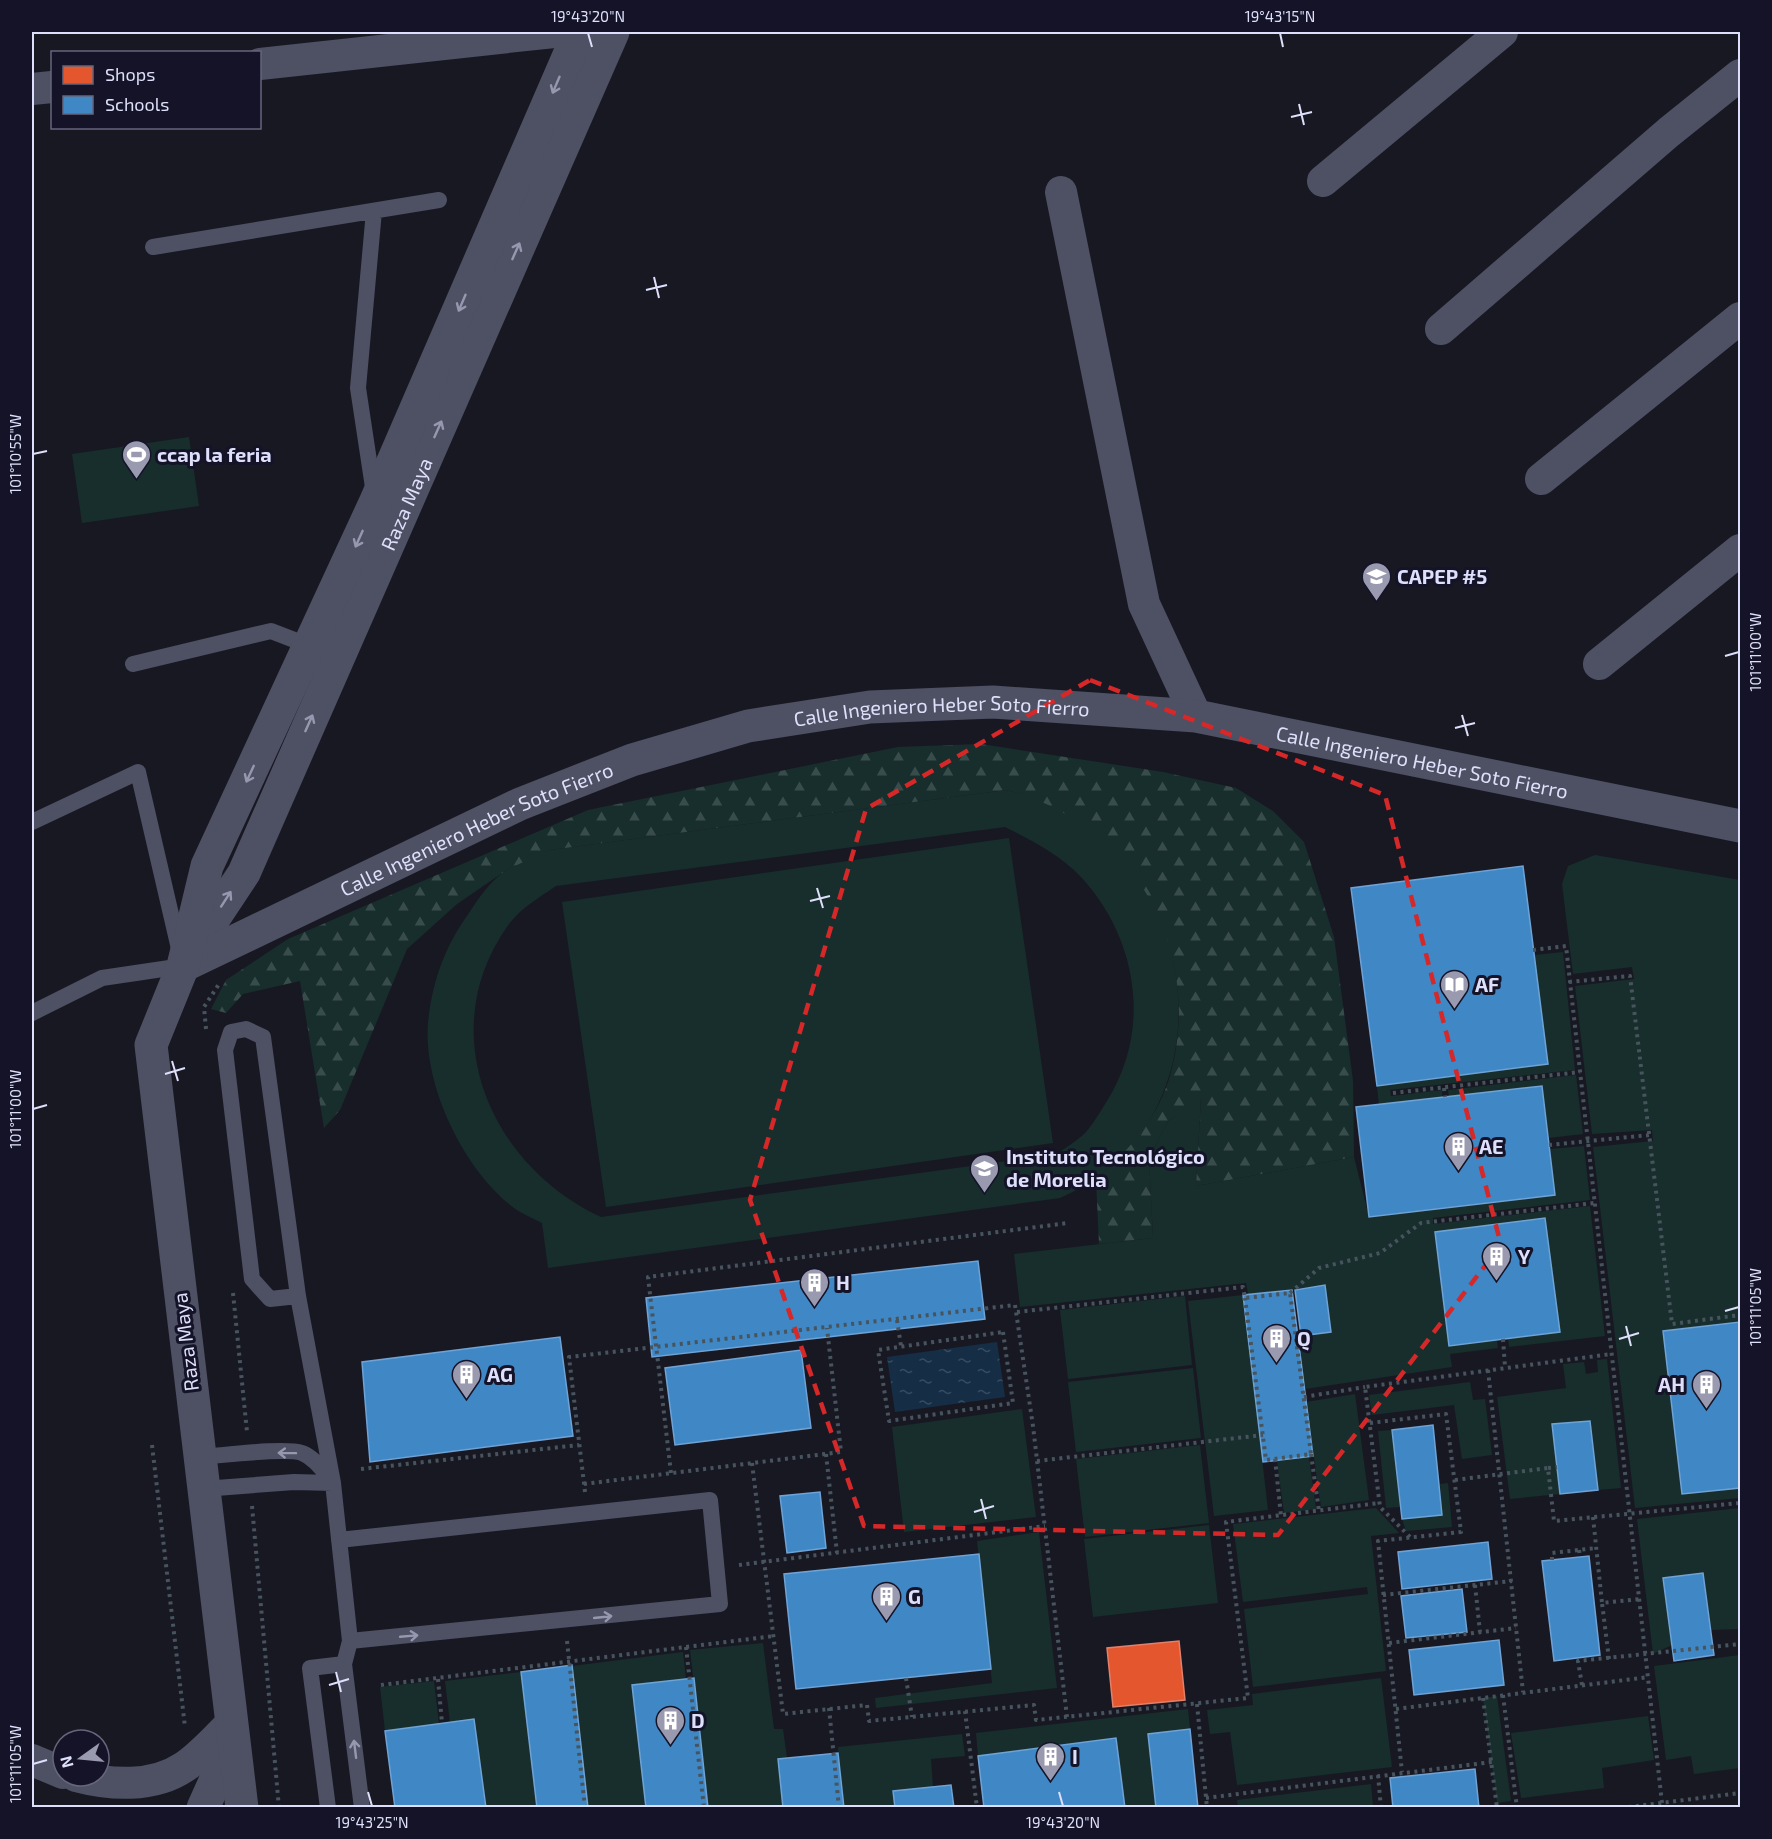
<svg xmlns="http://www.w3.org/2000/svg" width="1772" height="1839" font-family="'Exo 2',sans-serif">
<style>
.green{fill:#172e2c;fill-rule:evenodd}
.forest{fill:url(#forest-firs)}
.water{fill:url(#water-ripples)}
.shops{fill:#e4572e;stroke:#e2806c;stroke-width:1.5}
.schools{fill:#3f88c5;stroke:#6fa2d5;stroke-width:1.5}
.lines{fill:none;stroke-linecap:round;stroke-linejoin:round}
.path{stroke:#47545d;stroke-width:4;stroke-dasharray:3 4.5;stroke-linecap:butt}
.service{stroke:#4e5063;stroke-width:16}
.minor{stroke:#4e5063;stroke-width:32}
.tertiary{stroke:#4e5063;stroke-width:33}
.oneway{stroke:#9698af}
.marked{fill:none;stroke:#d62828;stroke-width:4.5;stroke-dasharray:12 8;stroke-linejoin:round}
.ticks{fill:none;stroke:#dedffb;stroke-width:2}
.labels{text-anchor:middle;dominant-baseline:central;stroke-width:6;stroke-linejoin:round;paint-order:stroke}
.poi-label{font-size:20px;font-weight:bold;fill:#dedffb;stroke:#141328;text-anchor:start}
.street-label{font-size:20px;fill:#dedffb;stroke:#141328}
.neatline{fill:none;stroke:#dedffb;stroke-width:2}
.ticks-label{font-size:15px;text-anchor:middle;fill:#dedffb}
</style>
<defs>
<pattern id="forest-firs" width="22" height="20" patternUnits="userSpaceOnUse" patternTransform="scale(1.5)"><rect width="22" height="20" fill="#172e2c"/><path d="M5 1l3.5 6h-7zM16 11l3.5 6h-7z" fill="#384c4c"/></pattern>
<pattern id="water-ripples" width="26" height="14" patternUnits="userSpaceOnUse" patternTransform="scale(1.5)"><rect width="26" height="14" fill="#152e46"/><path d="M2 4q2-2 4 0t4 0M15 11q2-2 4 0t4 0" fill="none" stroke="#374c62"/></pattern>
</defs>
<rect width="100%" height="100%" fill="#181823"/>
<path class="green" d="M189,437L199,506L82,523L72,454Z
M1006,790C1036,797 1064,808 1089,827C1215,920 1211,1134 1060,1198L548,1268L542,1223C533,1218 522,1214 514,1208C464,1170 423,1086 428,1023C432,982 445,946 469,913C479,897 492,879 508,869C521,861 536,855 550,850ZM1005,827C1033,841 1060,855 1081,877C1138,939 1152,1029 1107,1101C1100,1112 1092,1126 1083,1135C1075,1142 1065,1148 1057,1154L601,1217C489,1165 432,1030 509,924C521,908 540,897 556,886Z
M1009,838L1053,1143L606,1207L562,902Z
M1595,855L1740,880V1322L1663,1331L1682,1494L1740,1488V1498L1635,1508L1593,1147L1653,1141L1652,1130L1592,1134L1575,986L1634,979L1632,967L1573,974L1562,884L1568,866Z
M1563,952L1575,1070L1390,1090L1391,1096L1442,1090V1098L1379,1105L1377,1086L1548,1064L1534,955Z
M1576,1075L1583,1134L1549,1138L1542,1086L1449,1097L1448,1090Z
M1201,1098L1196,1186L1354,1157L1369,1217L1555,1195L1550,1149L1584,1146L1590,1200L1433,1218V1224L1590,1206L1605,1336L1509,1347L1508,1339L1560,1332L1545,1218L1435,1232L1449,1346L1497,1340L1498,1348L1450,1354L1452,1367L1305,1389L1298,1336L1331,1332L1325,1286L1248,1294L1246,1283L1020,1307L1014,1254L1153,1238L1149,1158L1168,1121Z
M1243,1295L1268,1510L1214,1516L1188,1301Z
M1185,1296L1192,1365L1068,1379L1060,1310Z
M1607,1359L1621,1488L1598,1490L1590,1421L1553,1424L1560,1494L1510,1499L1497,1397L1566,1388L1563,1364L1584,1362L1586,1374L1598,1372L1597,1360Z
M1193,1368L1201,1438L1076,1452L1068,1382Z
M1470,1382L1473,1400L1485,1399L1492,1455L1462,1459L1454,1405L1372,1415L1369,1395Z
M1355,1394L1369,1500L1321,1507L1306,1402Z
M1022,1409L1036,1517L904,1532L892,1427Z
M1392,1430L1400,1507L1386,1508L1378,1431Z
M1200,1445L1209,1523L1085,1537L1076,1459Z
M1309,1457L1316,1509L1284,1513L1277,1461Z
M1448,1483L1452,1527L1406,1531L1402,1519L1442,1515L1440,1484Z
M1376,1508L1399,1533L1371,1536L1386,1671L1253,1687L1244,1609L1368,1594L1367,1587L1243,1602L1233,1524Z
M1740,1508V1629L1711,1630L1703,1573L1663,1578L1672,1645L1653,1654L1637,1519Z
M1209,1525L1218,1603L1093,1617L1084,1539Z
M1039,1532L1057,1688L876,1708L875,1698L992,1683L977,1541Z
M763,1643L774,1729H783L787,1758L778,1759L783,1807H708L690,1650Z
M683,1652L686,1679L646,1807H588L572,1666Z
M1740,1655V1768L1694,1774L1691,1756L1666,1760L1654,1666Z
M521,1672L537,1807H486L474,1720L450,1723L445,1681Z
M1381,1678L1392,1767L1237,1785L1230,1732L1210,1734L1207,1710L1253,1705L1252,1694Z
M434,1681L439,1724L385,1731L380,1687Z
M1497,1696L1511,1801L1497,1803L1483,1698Z
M1188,1709L1190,1729L1148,1734L1156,1808L1125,1807L1116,1738L978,1756L976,1733Z
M1648,1716L1654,1760L1602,1768L1604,1788L1521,1798L1511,1733Z
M962,1734L965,1756L931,1759L933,1787L895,1807H844L838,1747Z
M1371,1784L1373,1807H1238L1237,1800Z"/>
<path class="forest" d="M981,744L1163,772L1236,788L1273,811L1304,842L1334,937L1353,1081L1354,1157L1196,1186L1201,1099L1168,1121L1149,1158L1153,1238L1099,1244L1096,1179C1129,1151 1160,1115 1171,1072C1204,947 1131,821 1006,790L550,850L508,869L457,904L407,949L340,1110L324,1128L300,981L243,994L226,1013L211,1009L226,980L288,939L588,810L898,747Z"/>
<path class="water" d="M997,1342L1005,1397L895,1412L887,1357Z"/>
<path class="shops" d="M1179,1641L1185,1700L1113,1707L1107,1648Z"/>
<path class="schools" d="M1523,866L1548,1064L1377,1086L1351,888Z
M1542,1086L1555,1195L1369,1217L1356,1107Z
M1545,1218L1560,1332L1449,1346L1435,1232Z
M978,1261L985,1319L652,1357L646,1298Z
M1325,1285L1331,1332L1301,1336L1295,1290Z
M1292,1290L1313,1456L1263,1462L1243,1295Z
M1740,1322V1488L1682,1494L1663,1331Z
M560,1337L573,1436L370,1462L362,1362Z
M801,1350L811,1428L675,1445L665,1368Z
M1590,1421L1598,1490L1560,1494L1552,1424Z
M1433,1425L1442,1515L1402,1519L1392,1430Z
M820,1492L826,1548L787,1553L780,1496Z
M1488,1542L1492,1579L1402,1589L1398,1552Z
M979,1554L991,1669L796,1689L784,1574Z
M1589,1556L1600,1655L1554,1661L1542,1561Z
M1703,1573L1714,1655L1674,1661L1663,1578Z
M1462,1589L1467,1632L1406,1638L1401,1596Z
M1499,1640L1504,1685L1414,1695L1409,1650Z
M572,1665L588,1808H537L521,1672Z
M694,1678L708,1808H646L632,1685Z
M474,1719L486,1808H395L385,1731Z
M1190,1729L1198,1808H1156L1148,1734Z
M1116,1738L1125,1808H984L978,1756Z
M838,1753L844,1808H783L778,1759Z
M1475,1769L1479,1808H1393L1390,1778Z
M951,1785L954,1808H895L893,1791Z"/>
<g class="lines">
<path class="path" d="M1533,950L1566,946L1662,1803
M1569,982L1630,976L1672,1324L1740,1315
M206,1029L204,1007L219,984
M1444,1088L1445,1097
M1393,1093L1580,1072
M1549,1145L1650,1135
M233,1293L247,1432
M1290,1293L1319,1268L1380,1253L1421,1223L1594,1203
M1017,1312L1243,1287L1245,1298L1290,1293L1311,1454L1266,1460L1245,1298
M897,1320L901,1346
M1003,1332L1013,1403L889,1421L878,1350Z
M1503,1339L1505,1367
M1488,1370L1523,1692
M1304,1397L1365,1387
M1370,1423L1446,1414L1461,1532L1378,1541L1402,1772
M152,1445L185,1727
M826,1454L837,1553
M1311,1454L1319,1511
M1275,1459L1281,1516
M1037,1461L1263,1435
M752,1463L783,1714L867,1705L869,1721L1034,1705L1036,1720L1248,1698L1226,1522L1379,1503
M1548,1468L1557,1467
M361,1469L579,1445
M671,1473L648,1277L1068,1223
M1455,1480L1548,1468L1554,1521L1740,1503
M584,1484L841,1452L827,1328
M585,1492L569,1357L1015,1305L1033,1426L1067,1717
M252,1506L279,1808
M1593,1517L1602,1603
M1410,1537L1380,1507L1365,1387L1611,1354
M1579,1550L1580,1556
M1552,1560V1553L1596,1548
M739,1565L1045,1526
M1475,1585L1480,1632
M1383,1595L1512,1581
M567,1641L585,1808
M1389,1643L1516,1628
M686,1647L704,1808
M1609,1659L1602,1603L1640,1599
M906,1678L912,1717
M438,1679L442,1723
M381,1685L774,1636
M1582,1685L1578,1661L1740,1644
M1503,1695L1517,1808
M1483,1698L1497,1808
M1197,1704L1207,1808
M829,1708L839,1808
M1396,1709L1649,1677
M965,1711L977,1808
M1378,1775L1381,1808
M1206,1798L1492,1762
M1621,1808L1740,1793"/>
<path class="service" d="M153,247L439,200
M374,494L358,388L374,211
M133,664L271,631L310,646
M32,822L138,772L183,966L102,978L32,1013
M298,1296L270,1299L252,1279L225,1050L231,1032L246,1029L263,1037L298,1296L333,1483L350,1641L344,1664L362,1808
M198,1457C220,1456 284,1447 302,1453C315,1458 324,1472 333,1482
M203,1489L294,1482L333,1483
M339,1540L710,1500L720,1604L350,1641
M328,1808L310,1668L344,1664"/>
<path class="minor" d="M260,64L554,32
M32,89L52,87
M1323,181L1502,32
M1061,192L1144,604L1196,716
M1441,329L1669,132L1740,75
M1541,479L1740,318
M1599,664L1740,550
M32,1760L63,1773
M76,1776C110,1785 153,1788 184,1767C201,1756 217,1737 232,1723"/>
<g class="tertiary">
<path id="s1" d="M195,947L244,873L613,32"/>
<path id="s2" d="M183,966L520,804L632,760L748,726L870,707L993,702L1196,716L1740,826"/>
<path d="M203,1808L220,1770L228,1739"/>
<path d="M242,1808L151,1045L183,966L207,866L375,503L579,32"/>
</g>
</g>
<defs><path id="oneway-shaft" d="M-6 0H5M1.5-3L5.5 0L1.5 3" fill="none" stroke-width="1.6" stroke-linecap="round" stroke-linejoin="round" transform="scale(1.5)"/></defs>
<g class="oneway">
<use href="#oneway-shaft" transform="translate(556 85) rotate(113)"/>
<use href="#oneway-shaft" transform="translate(516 251) rotate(-66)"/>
<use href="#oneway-shaft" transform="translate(462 303) rotate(113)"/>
<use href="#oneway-shaft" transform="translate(438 429) rotate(-66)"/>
<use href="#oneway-shaft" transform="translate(359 539) rotate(114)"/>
<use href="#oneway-shaft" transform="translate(309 723) rotate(-66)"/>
<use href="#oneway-shaft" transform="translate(250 774) rotate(115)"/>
<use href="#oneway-shaft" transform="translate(226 899) rotate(-57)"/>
<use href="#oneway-shaft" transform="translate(287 1453) rotate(-179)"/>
<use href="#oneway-shaft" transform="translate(603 1617) rotate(-6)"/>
<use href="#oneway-shaft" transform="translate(409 1636) rotate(-5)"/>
<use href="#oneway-shaft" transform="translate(355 1749) rotate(-97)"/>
</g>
<path class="marked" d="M1090,680L1385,795L1501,1245L1278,1535L864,1526L750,1200L866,809Z"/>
<path class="ticks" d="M588,33L592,47M1280,33L1283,47M1299,104L1304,125M1291,117L1312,112M654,277L659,298M646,290L667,285M33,454L47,451M1725,656L1739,652M1462,715L1468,736M1455,728L1475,723M817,888L823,908M810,901L830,896M172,1061L178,1081M165,1074L185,1068M33,1109L47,1105M1725,1311L1739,1307M1626,1326L1631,1346M1619,1339L1639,1333M981,1499L986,1519M974,1512L994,1506M336,1672L341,1692M329,1685L349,1679M33,1764L47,1760M368,1792L372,1806M1059,1792L1063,1806"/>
<defs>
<symbol id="stadium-pin" viewBox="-11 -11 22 30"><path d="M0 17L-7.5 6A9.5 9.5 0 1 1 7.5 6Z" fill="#9999af" stroke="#141328"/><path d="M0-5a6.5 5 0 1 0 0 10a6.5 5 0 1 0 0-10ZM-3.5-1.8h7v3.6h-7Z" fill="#fff"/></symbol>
<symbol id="school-pin" viewBox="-11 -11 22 30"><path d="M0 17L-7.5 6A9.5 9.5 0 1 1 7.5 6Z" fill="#9999af" stroke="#141328"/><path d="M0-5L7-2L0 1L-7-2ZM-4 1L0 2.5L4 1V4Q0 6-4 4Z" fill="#fff"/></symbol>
<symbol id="library-pin" viewBox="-11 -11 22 30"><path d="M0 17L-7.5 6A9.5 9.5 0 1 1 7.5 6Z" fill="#9999af" stroke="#141328"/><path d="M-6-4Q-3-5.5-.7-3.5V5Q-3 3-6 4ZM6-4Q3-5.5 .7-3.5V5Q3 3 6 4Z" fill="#fff"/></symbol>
<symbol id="building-pin" viewBox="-11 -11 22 30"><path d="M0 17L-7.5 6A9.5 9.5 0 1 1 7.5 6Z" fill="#9999af" stroke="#141328"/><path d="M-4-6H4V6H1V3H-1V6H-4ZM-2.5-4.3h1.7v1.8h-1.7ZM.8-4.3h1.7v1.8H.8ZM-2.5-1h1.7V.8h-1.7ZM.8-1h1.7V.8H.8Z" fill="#fff"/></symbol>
<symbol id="university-pin" viewBox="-11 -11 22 30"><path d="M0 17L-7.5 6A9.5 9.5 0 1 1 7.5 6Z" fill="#9999af" stroke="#141328"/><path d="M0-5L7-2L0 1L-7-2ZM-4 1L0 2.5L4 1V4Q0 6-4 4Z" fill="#fff"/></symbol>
</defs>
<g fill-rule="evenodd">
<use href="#stadium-pin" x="120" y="438" width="33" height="45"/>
<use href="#school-pin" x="1360" y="560" width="33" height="45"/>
<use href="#library-pin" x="1438" y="968" width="33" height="45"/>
<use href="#building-pin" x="1442" y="1130" width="33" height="45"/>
<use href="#university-pin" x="968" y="1152" width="33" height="45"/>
<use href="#building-pin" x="1480" y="1240" width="33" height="45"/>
<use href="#building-pin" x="798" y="1266" width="33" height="45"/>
<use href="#building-pin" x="1260" y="1322" width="33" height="45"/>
<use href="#building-pin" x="450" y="1358" width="33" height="45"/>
<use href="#building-pin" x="1690" y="1368" width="33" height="45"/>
<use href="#building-pin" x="870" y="1580" width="33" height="45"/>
<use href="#building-pin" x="654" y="1704" width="33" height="45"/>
<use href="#building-pin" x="1034" y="1740" width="33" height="45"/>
</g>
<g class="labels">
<g class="poi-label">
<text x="157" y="454">ccap la feria</text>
<text x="1397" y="576">CAPEP #5</text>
<text x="1475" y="984">AF</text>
<text x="1479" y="1146">AE</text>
<text x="1006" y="1156">Instituto Tecnológico<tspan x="1006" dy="23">de Morelia</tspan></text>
<text x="1518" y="1256">Y</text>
<text x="836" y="1282">H</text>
<text x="1297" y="1338">Q</text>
<text x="487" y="1374">AG</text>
<text x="1685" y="1384" text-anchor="end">AH</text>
<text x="908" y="1596">G</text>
<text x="691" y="1720">D</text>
<text x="1072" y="1756">I</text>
</g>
<g class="street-label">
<text stroke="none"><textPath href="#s1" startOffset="492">Raza Maya</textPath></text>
<text stroke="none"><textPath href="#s2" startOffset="810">Calle Ingeniero Heber Soto Fierro</textPath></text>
<text stroke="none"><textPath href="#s2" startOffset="1296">Calle Ingeniero Heber Soto Fierro</textPath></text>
<text stroke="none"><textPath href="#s2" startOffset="324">Calle Ingeniero Heber Soto Fierro</textPath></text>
<text transform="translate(185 1342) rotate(-97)">Raza Maya</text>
</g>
</g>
<rect width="1772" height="1839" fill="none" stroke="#141328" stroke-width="66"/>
<rect x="51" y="51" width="210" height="78" fill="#141328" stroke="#65657c" stroke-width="1.5"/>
<rect x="63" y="66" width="30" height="18" fill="#e4572e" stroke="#65657c" stroke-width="1.5"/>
<text x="105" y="81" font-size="18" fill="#dedffb">Shops</text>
<rect x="63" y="96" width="30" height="18" fill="#3f88c5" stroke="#65657c" stroke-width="1.5"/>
<text x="105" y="111" font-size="18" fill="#dedffb">Schools</text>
<g transform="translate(81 1758) rotate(255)"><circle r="28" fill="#141328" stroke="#65657c" stroke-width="1.5"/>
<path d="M0-4.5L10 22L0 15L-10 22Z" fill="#9999af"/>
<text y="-9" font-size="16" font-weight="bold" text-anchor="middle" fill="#dedffb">N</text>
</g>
<rect x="33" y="33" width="1706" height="1773" class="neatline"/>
<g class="ticks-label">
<text x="588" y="22">19°43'20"N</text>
<text x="1280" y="22">19°43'15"N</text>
<text transform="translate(16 454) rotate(-90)" y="5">101°10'55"W</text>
<text transform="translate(1756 652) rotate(-90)" y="5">101°11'00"W</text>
<text transform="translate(16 1109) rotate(-90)" y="5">101°11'00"W</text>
<text transform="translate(1756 1307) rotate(-90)" y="5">101°11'05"W</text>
<text transform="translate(16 1764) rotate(-90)" y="5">101°11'05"W</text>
<text x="372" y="1828">19°43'25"N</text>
<text x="1063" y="1828">19°43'20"N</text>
</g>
</svg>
